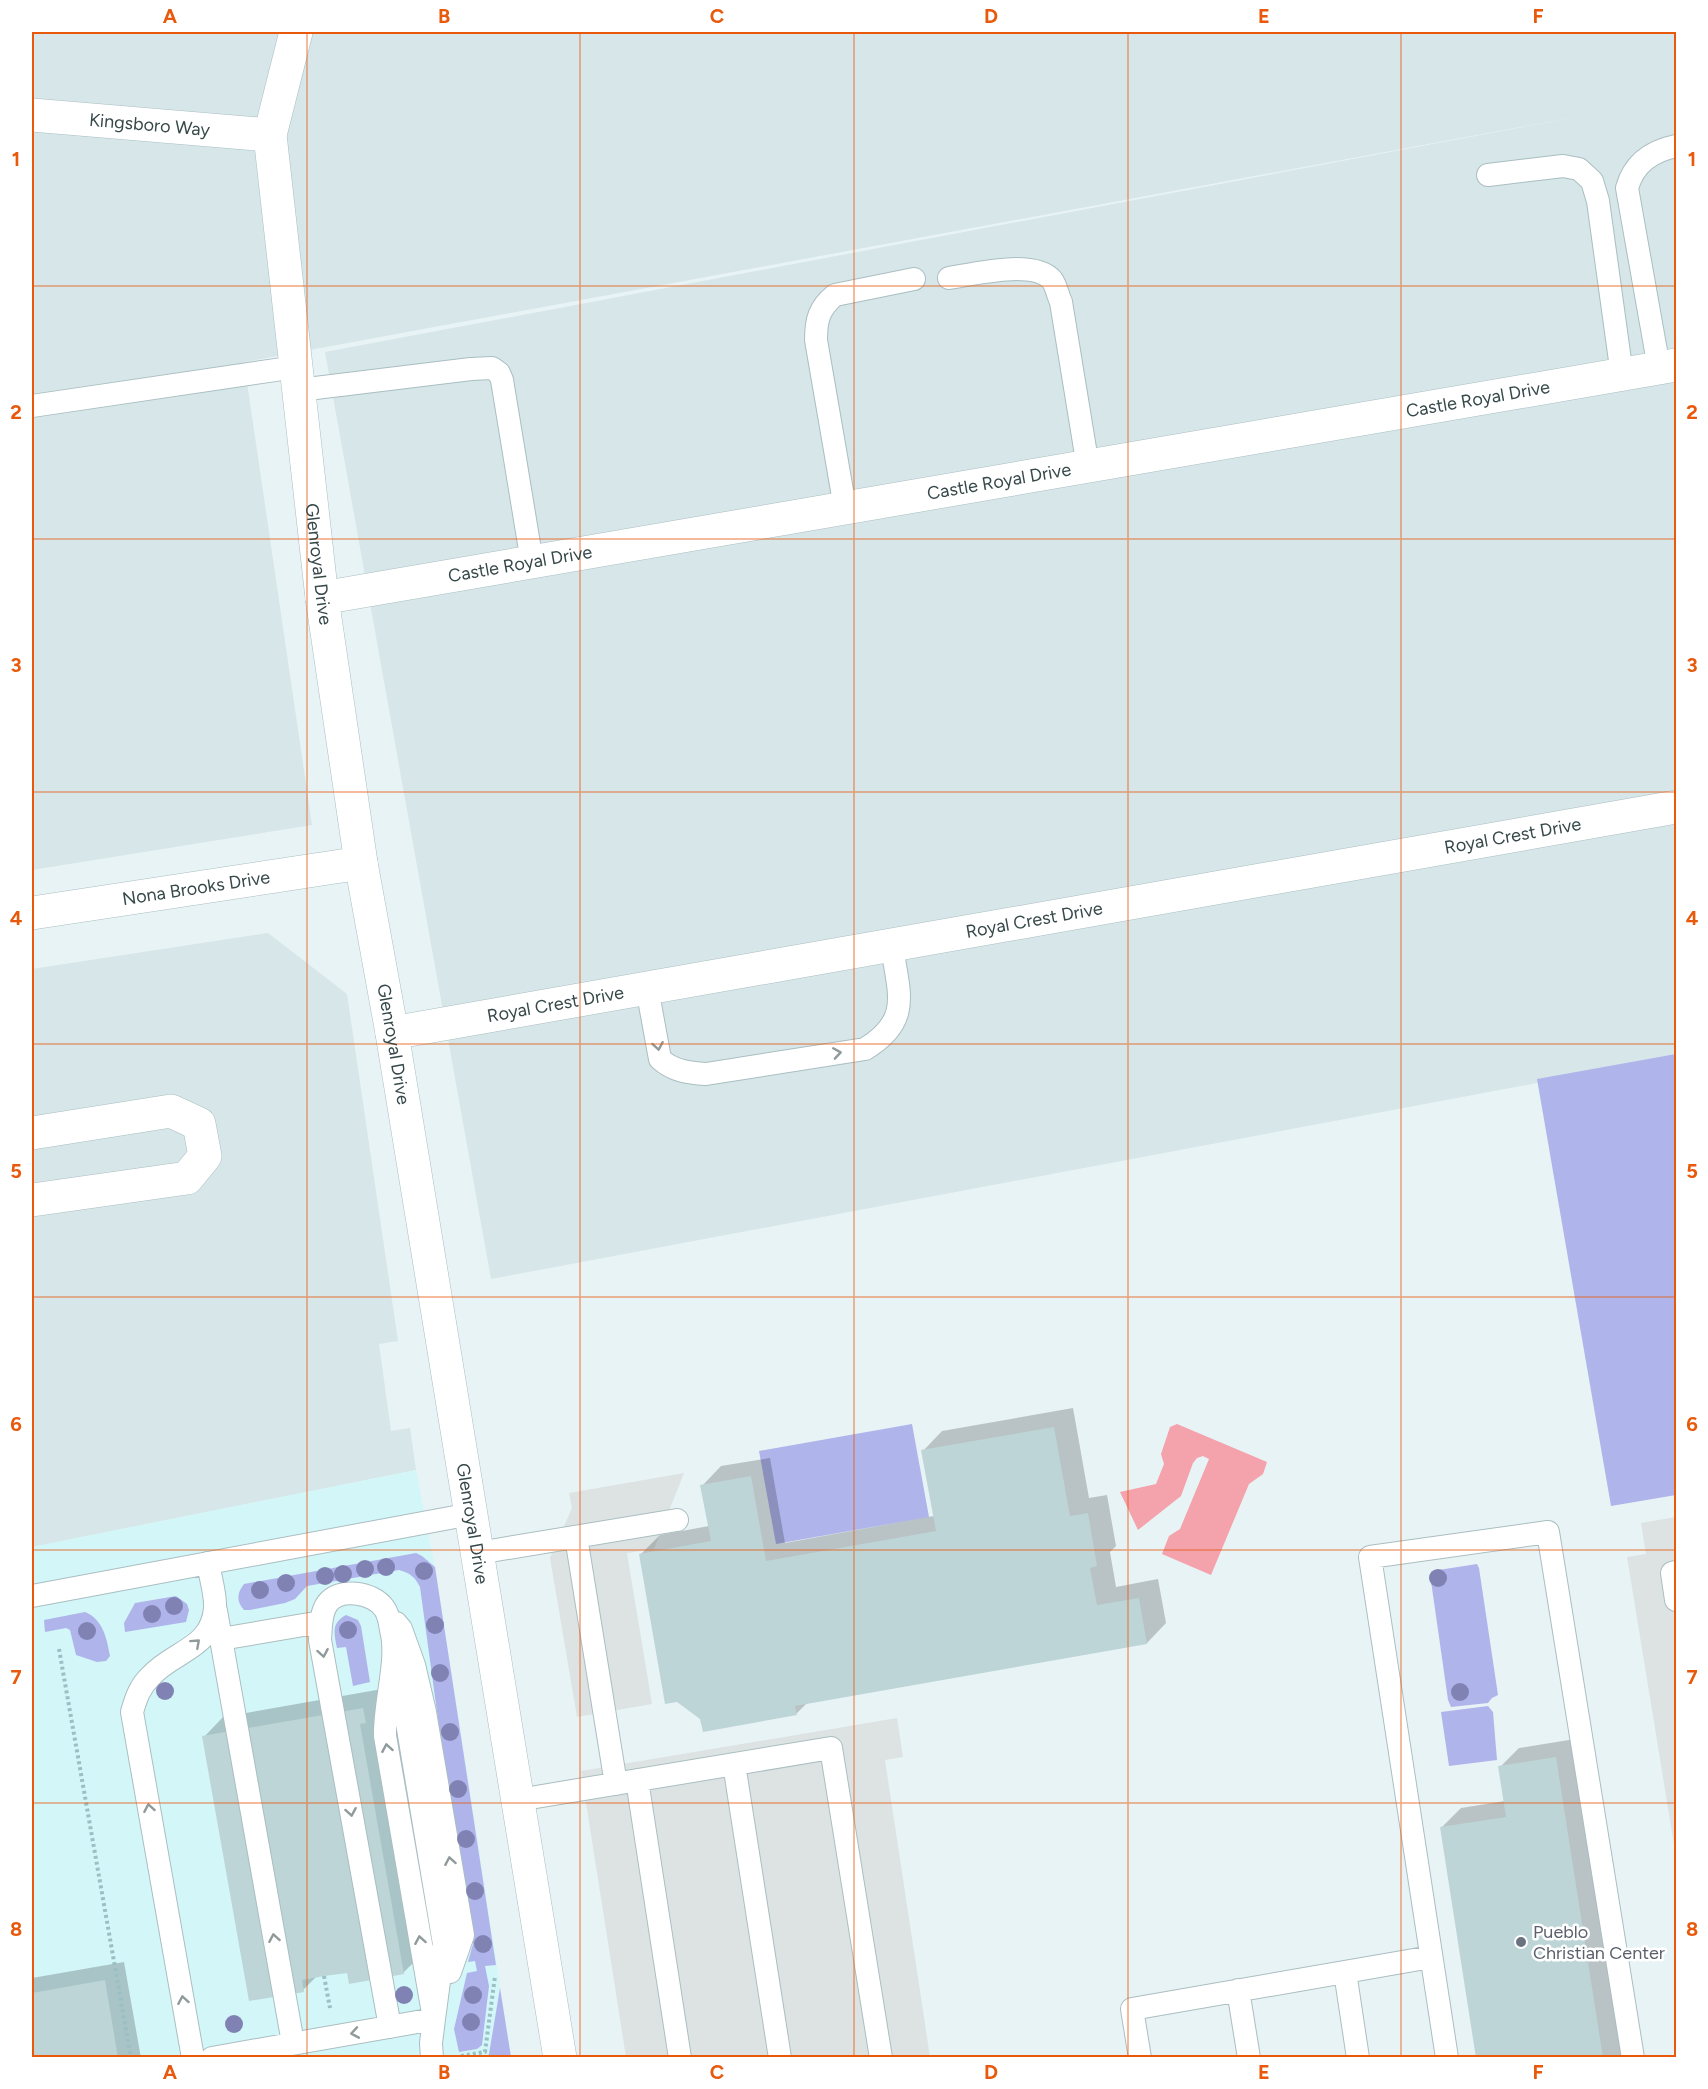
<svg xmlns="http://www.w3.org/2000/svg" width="1708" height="2089" font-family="Figtree,sans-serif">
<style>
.residential{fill:#d6e6e9}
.commercial{fill:#d3f6f8}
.green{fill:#afb4eb}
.parking{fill:#dde3e3}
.water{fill:#f4a2ac}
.shadow{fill:#0003}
.building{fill:#bdd5d7}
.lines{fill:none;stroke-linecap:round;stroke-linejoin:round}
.lane-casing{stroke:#aabec1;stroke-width:24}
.street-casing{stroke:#aabec1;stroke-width:34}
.path{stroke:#9abfc4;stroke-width:4;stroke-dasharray:3 3;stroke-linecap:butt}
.lane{stroke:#fff;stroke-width:22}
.street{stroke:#fff;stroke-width:33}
.tree{fill:#8182b4}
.oneway{stroke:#909a9b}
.grid{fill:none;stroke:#e8590c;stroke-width:1.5;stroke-opacity:0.55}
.worship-dot{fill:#6b7280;stroke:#fff;stroke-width:2}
.labels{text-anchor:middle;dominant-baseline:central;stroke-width:5;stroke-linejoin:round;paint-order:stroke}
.street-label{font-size:18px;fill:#364849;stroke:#fff}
.worship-label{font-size:18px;fill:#5b616d;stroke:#fff;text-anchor:start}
.neatline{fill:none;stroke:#e8590c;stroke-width:2}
.grid-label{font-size:20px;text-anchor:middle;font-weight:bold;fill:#e8590c}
</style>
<rect width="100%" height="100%" fill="#e8f3f5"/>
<path class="residential" d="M32,32H1676V1057L491,1279L325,352L1635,106L244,362L312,825L32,870Z
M268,933L347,994L398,1341L379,1344L391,1431L410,1428L416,1470L32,1547V969Z"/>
<path class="commercial" d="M416,1470L435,1567L511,2057L32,2058V1547Z"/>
<path class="green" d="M1676,1054V1495L1611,1506L1537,1079Z
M912,1424L929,1517L776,1544L759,1451Z
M416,1553L422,1556L435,1567L496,1965L485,1966L489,1986L482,2045L477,2049L459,2052L454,2029L467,1973L477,1971L475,1961L468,1962L473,1944L455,1844L420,1587C415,1577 410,1573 399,1570L307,1586L295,1599L285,1603L250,1610H244C236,1601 237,1593 244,1584Z
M1477,1564L1479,1568L1498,1695L1492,1698L1488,1703L1451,1707L1448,1700L1430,1574L1432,1571Z
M176,1596L187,1604L189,1610L186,1622L125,1632L124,1623L135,1603Z
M85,1612C103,1619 107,1639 110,1656L106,1661L97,1662L76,1655L70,1630L66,1628L45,1632L44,1620Z
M346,1615L358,1620L361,1626L370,1682L353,1686L346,1647L337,1648C334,1633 331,1623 346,1615Z
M1488,1706L1493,1712L1497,1760L1449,1766L1441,1712Z
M500,1988L511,2057H487L489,2054Z"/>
<path class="parking" d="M684,1473L654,1549L627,1553L652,1704L577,1717L550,1558L572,1508L569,1493Z
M1676,1517V1857L1627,1557L1646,1554L1641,1523Z
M897,1718L903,1757L885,1760L930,2057H626L581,1771Z"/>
<path class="water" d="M1177,1424L1267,1462L1263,1474L1249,1484L1211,1575L1162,1554L1169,1536L1180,1529L1209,1459L1203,1456L1197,1458L1193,1463L1181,1496L1138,1530L1120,1492L1156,1484L1164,1464L1161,1454L1170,1427Z"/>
<path class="shadow" d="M1073,1408L1089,1498L1107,1495L1116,1546L1110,1552L1116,1587L1158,1579L1166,1623L1147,1643L807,1703L796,1714L702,1718L640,1555L660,1535L709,1526L702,1486L721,1466L770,1458L785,1543L934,1516L923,1451L942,1431Z
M382,1689L423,1953L403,1973L348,1971L317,1976L303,1990L204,1737L223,1717Z
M1575,1739L1624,2058H1477L1441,1828L1461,1808L1505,1801L1500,1767L1519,1748Z
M124,1962L141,2058H32V1978Z"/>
<path class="building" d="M1054,1427L1070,1516L1088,1513L1097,1566L1090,1568L1097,1605L1139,1598L1147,1644L795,1706L797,1715L703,1732L700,1719L677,1702L665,1704L639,1554L711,1541L700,1485L751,1476L766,1561L936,1531L921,1450Z
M363,1708L366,1723L360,1724L404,1974L349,1984L347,1973L324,1976L302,1980L304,1992L249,2001L202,1736Z
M1556,1757L1603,2058H1476L1440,1827L1506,1817L1498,1766Z
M105,1980L118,2058H32V1993Z"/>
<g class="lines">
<defs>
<path id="lane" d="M1488,175L1563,166L1579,169L1592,181L1598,201L1622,375
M949,278C974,274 1034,259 1052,280C1056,285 1058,296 1061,302L1088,467
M1659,368L1627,188C1634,163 1652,151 1676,146
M299,390L471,369L492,368L499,373L502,380L532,562
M32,406L296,367
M845,508L816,340C816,320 819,308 835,295L914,279
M647,988L660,1059C673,1071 689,1073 706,1074L865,1049C913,1020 898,992 892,946
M576,1537L616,1784
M478,1553L677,1520
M1676,1572L1672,1573L1676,1600
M32,1596L471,1514
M216,1611L293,2043
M396,1623L401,1629L414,1665L425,1712L463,1935L450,1972
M221,1639L321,1622
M398,1669L444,1944L434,2019L431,2043L432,2058
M734,1764L780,2058
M637,1780L680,2058
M518,1800L831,1748L881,2058
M1345,1972L1358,2058
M1238,1990L1249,2058
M390,2027L320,1640C321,1629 320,1614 327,1604C339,1587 373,1592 384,1608C388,1613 390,1623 391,1630C399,1660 384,1703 385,1736L434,2019
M193,2058L132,1712C136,1698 140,1686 151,1676C173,1651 212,1649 215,1608C216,1594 210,1577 208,1563
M212,2058L434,2019
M1140,2058L1132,2009L1431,1957
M1447,2058L1370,1557L1548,1532L1633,2058"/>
<g id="street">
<path id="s1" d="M296,32L270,135L322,598L361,863L392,1033L560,2058"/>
<path id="s2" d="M32,115L270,135"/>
<path id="s3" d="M322,598L1676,365"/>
<path id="s4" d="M32,913L361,863"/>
<path id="s5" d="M392,1033L1676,807"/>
<path d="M32,1133L171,1111L199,1124L205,1156L187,1178L32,1200"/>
</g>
</defs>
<use href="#lane" class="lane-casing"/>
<use href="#street" class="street-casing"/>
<path class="path" d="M59,1649L131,2058
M324,1976L330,2008
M461,2056L485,2052L495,1976"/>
<use href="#lane" class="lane"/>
<use href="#street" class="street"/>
</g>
<g class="tree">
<circle cx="386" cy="1567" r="9"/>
<circle cx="365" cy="1569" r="9"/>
<circle cx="424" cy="1571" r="9"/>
<circle cx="343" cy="1574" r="9"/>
<circle cx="325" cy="1576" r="9"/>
<circle cx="1438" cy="1578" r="9"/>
<circle cx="286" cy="1583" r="9"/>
<circle cx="260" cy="1590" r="9"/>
<circle cx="174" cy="1606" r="9"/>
<circle cx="152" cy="1614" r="9"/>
<circle cx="435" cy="1625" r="9"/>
<circle cx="348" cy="1630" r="9"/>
<circle cx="87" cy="1631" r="9"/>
<circle cx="440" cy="1673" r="9"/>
<circle cx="165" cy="1691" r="9"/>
<circle cx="1460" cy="1692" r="9"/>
<circle cx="450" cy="1732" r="9"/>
<circle cx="458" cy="1789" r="9"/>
<circle cx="466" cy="1839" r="9"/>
<circle cx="475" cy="1891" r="9"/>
<circle cx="483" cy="1944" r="9"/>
<circle cx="404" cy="1995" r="9"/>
<circle cx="473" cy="1995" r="9"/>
<circle cx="471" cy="2022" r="9"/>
<circle cx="234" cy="2024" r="9"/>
</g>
<defs><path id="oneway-chevron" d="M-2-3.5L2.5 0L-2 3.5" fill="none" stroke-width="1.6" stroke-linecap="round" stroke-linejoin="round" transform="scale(1.5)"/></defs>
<g class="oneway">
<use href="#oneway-chevron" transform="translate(658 1046) rotate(80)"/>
<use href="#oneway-chevron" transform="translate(837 1053) rotate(-9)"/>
<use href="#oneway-chevron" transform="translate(196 1643) rotate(-42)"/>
<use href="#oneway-chevron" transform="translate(323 1653) rotate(80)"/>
<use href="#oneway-chevron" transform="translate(387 1748) rotate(-100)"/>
<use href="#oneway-chevron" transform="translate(149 1808) rotate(-100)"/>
<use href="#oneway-chevron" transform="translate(351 1812) rotate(80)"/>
<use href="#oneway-chevron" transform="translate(450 1861) rotate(-100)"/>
<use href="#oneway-chevron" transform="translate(274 1938) rotate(-100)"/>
<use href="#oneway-chevron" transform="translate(420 1940) rotate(-100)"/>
<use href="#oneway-chevron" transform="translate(183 2000) rotate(-100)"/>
<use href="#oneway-chevron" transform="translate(355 2033) rotate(170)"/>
</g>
<path class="grid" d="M307,32V2058M580,32V2058M854,32V2058M1128,32V2058M1401,32V2058M32,286H1676M32,539H1676M32,792H1676M32,1044H1676M32,1297H1676M32,1550H1676M32,1803H1676"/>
<circle class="worship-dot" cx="1521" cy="1942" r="6"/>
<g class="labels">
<g class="street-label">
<text stroke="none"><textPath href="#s2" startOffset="118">Kingsboro Way</textPath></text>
<text stroke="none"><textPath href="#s3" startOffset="1173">Castle Royal Drive</textPath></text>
<text stroke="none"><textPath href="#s3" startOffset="687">Castle Royal Drive</textPath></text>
<text stroke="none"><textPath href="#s3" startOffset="201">Castle Royal Drive</textPath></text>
<text stroke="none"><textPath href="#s1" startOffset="538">Glenroyal Drive</textPath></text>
<text stroke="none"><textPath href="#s5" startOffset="1138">Royal Crest Drive</textPath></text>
<text stroke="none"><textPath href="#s4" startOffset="166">Nona Brooks Drive</textPath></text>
<text stroke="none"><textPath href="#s5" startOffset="652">Royal Crest Drive</textPath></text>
<text stroke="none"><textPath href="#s5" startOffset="166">Royal Crest Drive</textPath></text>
<text stroke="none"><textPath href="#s1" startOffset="1024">Glenroyal Drive</textPath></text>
<text stroke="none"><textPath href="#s1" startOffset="1510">Glenroyal Drive</textPath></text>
</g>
<g class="worship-label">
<text x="1533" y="1932">Pueblo<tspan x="1533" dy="21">Christian Center</tspan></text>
</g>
</g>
<rect width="1708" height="2089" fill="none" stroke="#ffffff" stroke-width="66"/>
<rect x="33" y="33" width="1642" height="2023" class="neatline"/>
<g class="grid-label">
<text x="170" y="23">A</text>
<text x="444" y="23">B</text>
<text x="717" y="23">C</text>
<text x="991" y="23">D</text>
<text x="1264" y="23">E</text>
<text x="1538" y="23">F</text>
<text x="16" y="166">1</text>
<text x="1692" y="166">1</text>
<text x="16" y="419">2</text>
<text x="1692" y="419">2</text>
<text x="16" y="672">3</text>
<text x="1692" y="672">3</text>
<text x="16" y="925">4</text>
<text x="1692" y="925">4</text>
<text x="16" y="1178">5</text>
<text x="1692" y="1178">5</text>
<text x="16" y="1431">6</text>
<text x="1692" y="1431">6</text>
<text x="16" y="1684">7</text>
<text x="1692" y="1684">7</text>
<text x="16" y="1936">8</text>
<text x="1692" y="1936">8</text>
<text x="170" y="2079">A</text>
<text x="444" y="2079">B</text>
<text x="717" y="2079">C</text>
<text x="991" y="2079">D</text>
<text x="1264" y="2079">E</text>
<text x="1538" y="2079">F</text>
</g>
</svg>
